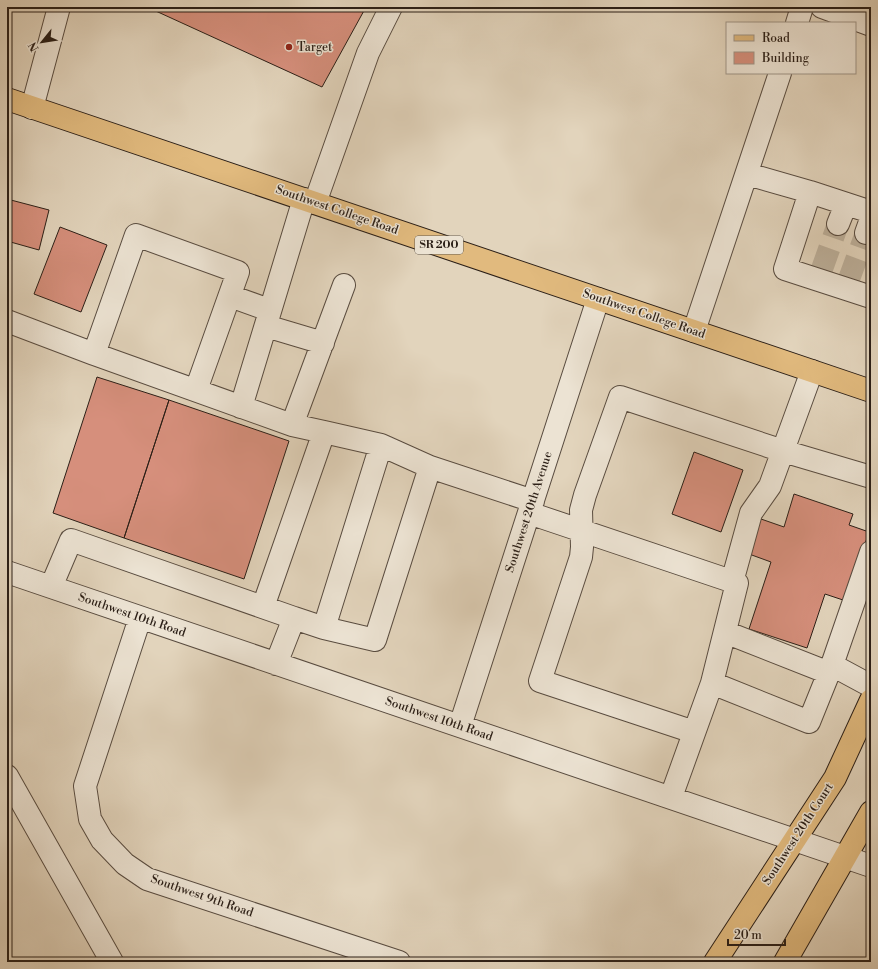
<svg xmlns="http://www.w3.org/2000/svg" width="878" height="969" font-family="'Libre Bodoni',serif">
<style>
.building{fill:#d68f7c;stroke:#2b1f17}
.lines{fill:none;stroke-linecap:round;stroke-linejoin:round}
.minor-tunnel{stroke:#bdb09b;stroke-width:22;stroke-dasharray:22 11;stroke-linecap:butt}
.minor-casing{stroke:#594c40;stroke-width:24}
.major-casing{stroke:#2b1f17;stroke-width:24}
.minor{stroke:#ece3d3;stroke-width:22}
.major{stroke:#e1ba7e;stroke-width:22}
.poi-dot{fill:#8f2418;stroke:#ece3d3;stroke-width:1.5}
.labels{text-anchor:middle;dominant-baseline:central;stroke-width:3;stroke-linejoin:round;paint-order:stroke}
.shield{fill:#ece3d3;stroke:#655a4f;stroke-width:1}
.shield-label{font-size:11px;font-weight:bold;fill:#2b1f17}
.poi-label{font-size:12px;fill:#2b1f17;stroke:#ece3d3;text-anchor:start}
.street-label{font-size:12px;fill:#2b1f17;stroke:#ece3d3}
</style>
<rect width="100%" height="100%" fill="#e2d4bc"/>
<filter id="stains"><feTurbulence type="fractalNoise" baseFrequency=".005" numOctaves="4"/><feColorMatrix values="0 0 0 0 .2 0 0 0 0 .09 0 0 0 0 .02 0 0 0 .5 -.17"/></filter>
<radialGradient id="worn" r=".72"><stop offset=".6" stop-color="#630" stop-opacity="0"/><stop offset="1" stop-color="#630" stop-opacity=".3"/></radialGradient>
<path class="building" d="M147,7H366L322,87Z
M7,199L49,210L39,250L7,241Z
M60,227L107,245L81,312L34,294Z
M97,377L169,400L124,538L53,513Z
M169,400L289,441L244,579L124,538Z
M694,452L743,470L721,532L672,514Z
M794,494L853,514L849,525L869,532L846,601L825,594L807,648L749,629L771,562L749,554L761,519L784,527Z"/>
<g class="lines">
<path class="minor-tunnel" d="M822,269L838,224
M849,279L866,233"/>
<defs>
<path id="minor" d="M822,7L871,25
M797,23L802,7
M32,108L59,7
M747,174L810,192L871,212
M810,192L785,269L871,297
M315,203L368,53L391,7
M838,224L846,204
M866,233L871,219
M230,296L269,310
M7,321L94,354
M266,326L323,343
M694,331L780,73
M196,390L238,272L136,235L94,354L292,425L324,432
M241,407L304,199
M292,425L344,285
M430,467L533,501
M529,513L737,583L712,683
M7,572L871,866
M732,582L751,513L770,486L812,371
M51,587L71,540L294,618L276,664
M263,607L324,432L381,445L324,628L294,618
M140,618L85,786L90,819L102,840L125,864L147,879L399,962
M324,628L375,640L430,467L381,445
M725,632L829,673
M832,665L871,552
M460,726L598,299
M694,732L540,681L581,557L582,547L581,510L585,495L620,397L783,451L871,477
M7,776L112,962
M671,797L712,683L809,722L832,665L871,686"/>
<path id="major" d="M7,99L871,391
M715,962L835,778L871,700
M785,962L871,812"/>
</defs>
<use href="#minor" class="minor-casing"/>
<use href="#major" class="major-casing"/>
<use href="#minor" class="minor"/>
<use href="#major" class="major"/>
</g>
<circle class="poi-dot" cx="289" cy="47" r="4"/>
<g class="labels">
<rect class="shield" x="415" y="236" width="48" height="18" rx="3"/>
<g class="shield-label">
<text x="439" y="245">SR 200</text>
</g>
<g class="poi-label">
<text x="297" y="47">Target</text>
</g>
<g class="street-label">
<text transform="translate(337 210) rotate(19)">Southwest College Road</text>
<text transform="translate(644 314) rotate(19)">Southwest College Road</text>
<text transform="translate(529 512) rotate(-72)">Southwest 20th Avenue</text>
<text transform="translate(132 615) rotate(19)">Southwest 10th Road</text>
<text transform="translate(439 719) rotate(19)">Southwest 10th Road</text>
<text transform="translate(798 834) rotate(-57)">Southwest 20th Court</text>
<text transform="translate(202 896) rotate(19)">Southwest 9th Road</text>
</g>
</g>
<rect width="878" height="969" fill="none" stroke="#e2d4bc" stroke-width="24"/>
<rect x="8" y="8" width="862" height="953" fill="none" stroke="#2b1f17" stroke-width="2"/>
<rect x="12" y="12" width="854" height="945" fill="none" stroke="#2b1f17"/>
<rect x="726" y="22" width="130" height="52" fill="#ece3d3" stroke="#9f9588"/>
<rect x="734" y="35" width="20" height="6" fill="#e1ba7e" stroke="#9f9588"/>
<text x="762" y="42" font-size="12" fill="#2b1f17">Road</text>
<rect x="734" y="52" width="20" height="12" fill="#d68f7c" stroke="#9f9588"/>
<text x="762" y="62" font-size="12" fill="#2b1f17">Building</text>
<g transform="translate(42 42) rotate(240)" stroke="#ece3d3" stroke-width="3" paint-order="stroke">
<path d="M0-3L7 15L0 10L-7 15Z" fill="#2b1f17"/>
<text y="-6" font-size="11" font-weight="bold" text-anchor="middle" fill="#2b1f17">N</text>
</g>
<path d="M728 939v6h57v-6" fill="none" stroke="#2b1f17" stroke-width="2"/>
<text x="734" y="939" font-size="12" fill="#2b1f17" stroke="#ece3d3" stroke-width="3" paint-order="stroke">20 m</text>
<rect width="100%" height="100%" filter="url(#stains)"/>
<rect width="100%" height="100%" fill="url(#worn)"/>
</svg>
